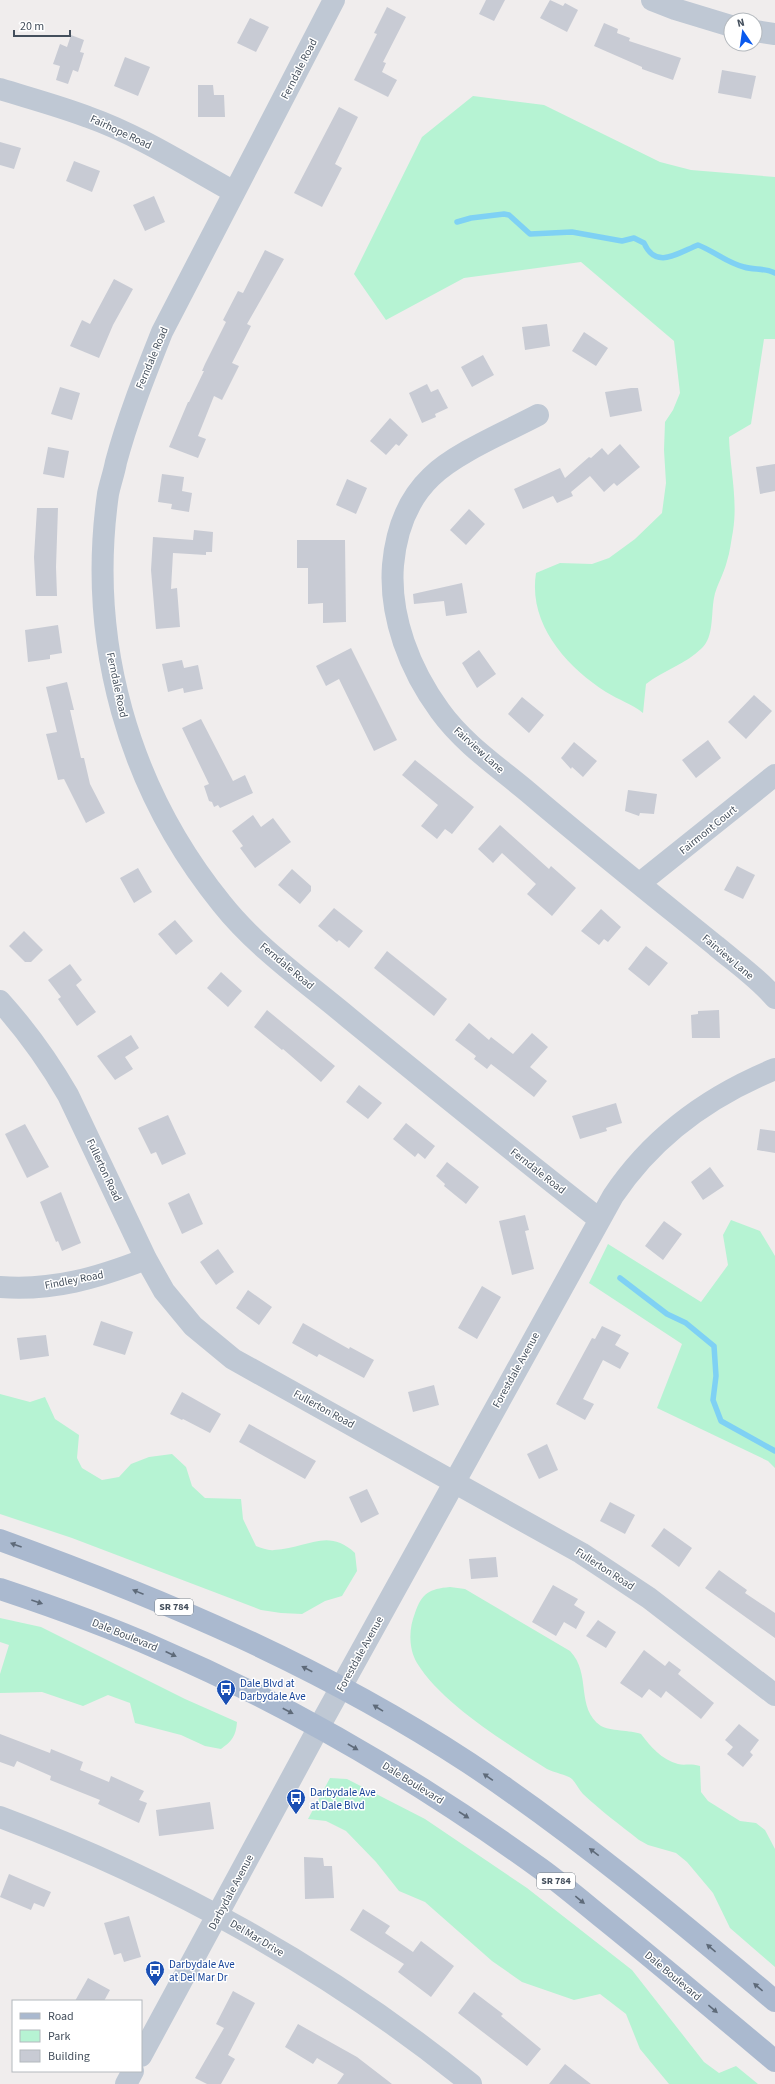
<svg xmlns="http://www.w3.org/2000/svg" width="775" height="2084" font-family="'Source Sans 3',sans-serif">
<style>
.green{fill:#b6f3d3}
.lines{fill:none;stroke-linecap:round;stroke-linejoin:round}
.stream{stroke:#7fd1f4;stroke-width:5.5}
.building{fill:#c8cbd4}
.minor{stroke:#bfc8d4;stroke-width:22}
.major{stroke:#aab9cf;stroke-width:22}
.oneway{fill:#5e6a79}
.labels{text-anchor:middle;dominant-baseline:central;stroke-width:3;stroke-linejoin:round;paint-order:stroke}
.shield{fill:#fff;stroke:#7c848d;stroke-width:1}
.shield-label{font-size:10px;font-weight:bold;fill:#444f5c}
.street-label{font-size:11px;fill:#444f5c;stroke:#fff}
.transit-label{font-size:11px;fill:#164399;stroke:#fff;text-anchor:start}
</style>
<rect width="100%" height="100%" fill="#f0eded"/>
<path class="green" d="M473,96L544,105L660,162L691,170L775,177V339H764L751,424L729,437C730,469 738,499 733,531C731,541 730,552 727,561C724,574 716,586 714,598C711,613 714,637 702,648C686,664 664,670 646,684L643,713C632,704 619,700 606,692C566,666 528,624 536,573L560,563L592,564L609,558L635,539L662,513L666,483L664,450L665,422L673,410L680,393L674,341L581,262L464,278L386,320L354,274L422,137Z
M731,1220L760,1231L775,1256V1468L768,1461L657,1408L682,1344L589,1283L608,1244L701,1302L728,1265L723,1235Z
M0,1394L30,1402L45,1397L55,1419L79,1435L77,1458L82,1468L102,1480L119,1477L131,1464L149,1457L172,1454L186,1467L192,1486L205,1498L241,1499L243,1519L256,1546C262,1548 269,1551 274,1550C307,1549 327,1527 355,1553L357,1571L342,1596L325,1601L302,1614L281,1613L261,1610L72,1538L0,1514Z
M450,1587L465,1589L570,1651C592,1674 575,1708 601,1726C609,1731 631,1730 641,1734C650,1746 662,1760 678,1764C685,1766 689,1763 700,1766L701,1792L708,1801L740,1821L756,1823L765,1830L775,1849V1967L730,1928L713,1893L687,1862L676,1853L648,1845L639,1840C620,1825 600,1810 583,1794C579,1790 576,1783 572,1779C566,1774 554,1773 547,1769C506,1743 442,1704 417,1663C408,1648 409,1628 415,1613C422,1593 429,1589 450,1587Z
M0,1618L41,1627L185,1699L237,1722C236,1736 232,1741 221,1749L205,1746L181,1735L135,1723L130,1703L108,1695L83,1706L42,1692L0,1693V1674L9,1645L0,1642Z
M330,1778L347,1779L425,1819L527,1888L632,1970L704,2062L719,2073L736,2066L758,2084H669L640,2049L626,2014L600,1994L574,2000L522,1982L492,1961L425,1902L399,1891L376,1862L346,1831L326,1821L308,1819Z"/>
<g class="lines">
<path class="stream" d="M457,222L471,218L504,214L509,215L530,234L572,232L622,241L634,238L644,243C656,270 678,253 698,245C714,251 727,263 744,267C754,270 765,268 775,273
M620,1278L667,1314L686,1323L714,1346L716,1376L713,1400L721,1421L775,1451"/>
</g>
<path class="building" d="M486,0H505L494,21L479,14Z
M550,0L563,6L565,3L578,10L567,32L540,18Z
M387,7L406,17L383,62L386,63L382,72L397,80L388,97L354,80L377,34L374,33Z
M250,18L269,27L256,52L237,43Z
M604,23L618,29L617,33L630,38L629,41L681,58L673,80L642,69V67L594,46Z
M71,35L84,40L80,52L84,53L78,72L73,70L68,84L56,80L60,66L53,64L60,44L67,47Z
M125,57L150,67L138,96L114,86Z
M722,70L756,76L751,99L718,93Z
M198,85H213L214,95H224L225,117H198Z
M339,107L358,117L335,164L342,168L322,207L294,193Z
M0,142L21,148L14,169L0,165Z
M74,161L100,171L92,192L66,181Z
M154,196L165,222L145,231L133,205Z
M265,250L284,259L247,324L251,326L232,363L239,366L222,400L214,396L198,436L206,439L198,458L169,447L188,402H189L204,371H202L205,364L226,322L223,320L238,291L243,293Z
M114,279L133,289L113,325L99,358L70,346L82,320L90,324Z
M547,324L550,346L525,350L522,327Z
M584,332L608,348L596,366L572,351Z
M483,355L494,375L472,387L461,367Z
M427,384L431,392L438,389L448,408L435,414L436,417L422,423L409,393Z
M60,387L80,393L72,420L51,414Z
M631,388H638L642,411L610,417L605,392Z
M390,418L408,435L399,446L396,444L386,455L370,441Z
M620,444L640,467L617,486L614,483L604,492L590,476L571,492L573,496L557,503L553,496L523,509L514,489L560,468L565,478L589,457L591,458L602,448L608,455Z
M48,447L69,451L64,478L43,474Z
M775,464V491L760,494L756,467Z
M162,474L184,477L182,491L192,493L189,512L171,509L172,504L158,502Z
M347,479L367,488L356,514L336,505Z
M37,508H58L56,567L57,596H36L34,557Z
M469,509L485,524L466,545L450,530Z
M194,530L213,532L212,552H206V555L173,553L171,589L177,588L180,627L156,629L151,570L153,537L193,540Z
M297,540H345L346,622L323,623V603L308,604V568H297Z
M462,583L467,613L446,616L444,601L414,604L413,594Z
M58,625L62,653L50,655V659L28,662L25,630Z
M351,648L397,740L374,751L339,679L326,686L316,666Z
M479,650L496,674L477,688L462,663Z
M182,660L184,668L198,665L203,689L184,693L183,688L168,692L162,664Z
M67,682L74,710H70L81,758H84L90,784L105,813L86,823L64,779L58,780L46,734L57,732L46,687Z
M754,695L772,711L746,739L728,722Z
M522,697L544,715L529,733L508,714Z
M201,719L233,781L245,775L253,793L220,808L218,805L214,807L212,802L209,801L204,786L209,784L182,728Z
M708,740L721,758L696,778L682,760Z
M574,742L597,761L583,777L572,767L571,769L561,758Z
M415,760L474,807L452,834L445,829L437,839L421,826L438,805L402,775Z
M628,790L657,794L654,814L640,813L639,816L625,811Z
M253,815L261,827L273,818L291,842L255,868L240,848L243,846L232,831Z
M500,825L549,869L551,866L576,888L552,916L527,894L536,884L502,853L493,863L478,849Z
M737,866L755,875L743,899L724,890Z
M138,868L152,892L134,903L120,878Z
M292,869L311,886V891L300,904L278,885Z
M334,908L363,931L349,948L339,940L337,942L318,926Z
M601,909L621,927L608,942L604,939L599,945L581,931Z
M175,920L193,941L176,955L158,934Z
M24,931L43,950L31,962H25L9,946Z
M646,946L668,963L649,986L628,969Z
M387,951L447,999L434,1016L374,968Z
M70,964L82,980L76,985L96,1012L77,1026L58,999L61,997L48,980Z
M221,972L242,991L228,1007L207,988Z
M267,1010L335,1066L321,1082L283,1049L282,1050L254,1027Z
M719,1010L720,1038H692L691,1015L698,1014V1011Z
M469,1023L489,1040L491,1037L513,1054L532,1033L548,1047L530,1067L547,1081L534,1097L491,1064L487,1069L474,1059L476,1056L455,1040Z
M131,1035L139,1048L125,1057L133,1069L115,1080L97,1056Z
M359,1085L382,1103L368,1119L346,1102Z
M616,1103L622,1123L606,1128L607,1131L580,1139L572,1116Z
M168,1115L186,1154L162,1165L156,1152L151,1154L138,1128Z
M406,1123L435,1146L425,1159L418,1153L415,1157L393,1139Z
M25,1124L49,1167L27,1178L5,1134Z
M760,1129L775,1131V1153L757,1150Z
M447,1162L479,1187L466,1204L444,1186L445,1184L436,1176Z
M710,1167L724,1186L703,1200L691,1182Z
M61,1192L81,1243L62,1251L58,1241L56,1242L40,1202Z
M189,1193L203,1224L182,1234L168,1203Z
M525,1215L529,1230L525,1231L534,1269L512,1275L499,1221Z
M664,1221L682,1234L663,1260L645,1246Z
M218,1249L234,1272L216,1285L200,1262Z
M482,1286L501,1297L477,1339L458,1328Z
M248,1290L272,1307L259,1325L236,1308Z
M101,1321L133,1332L125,1355L93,1345Z
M303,1323L349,1349L350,1347L374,1360L364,1378L319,1354L317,1357L292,1343Z
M602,1326L621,1335L615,1345L629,1353L620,1369L603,1360L583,1399L594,1404L585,1420L556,1404L592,1338L595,1339Z
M46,1335L49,1356L20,1360L17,1338Z
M434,1385L439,1405L413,1412L408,1392Z
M182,1392L221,1414L210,1433L183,1419L182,1420L170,1414Z
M249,1424L316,1461L305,1479L239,1442Z
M547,1444L558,1470L539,1479L527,1454Z
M367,1489L379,1514L361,1523L349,1497Z
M610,1502L635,1515L625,1534L600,1521Z
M664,1528L692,1548L679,1567L651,1546Z
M496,1557L498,1577L471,1579L469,1559Z
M719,1570L747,1590L745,1593L775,1613V1638L705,1588Z
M553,1585L578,1599L574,1605L585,1612L576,1629L564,1622L556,1636L532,1622Z
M598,1620L616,1632L606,1648L586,1636Z
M644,1650L665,1666L669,1661L681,1670L678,1674L714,1703L701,1719L666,1691L661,1698L649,1689L642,1698L620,1683Z
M739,1724L759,1740L750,1752L753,1755L743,1767L727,1754L733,1747L725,1740Z
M0,1734L50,1753L51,1749L83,1762L80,1770L109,1782L111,1776L144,1791L139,1800L147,1803L139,1823L98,1804L100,1800L50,1780L51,1776L17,1761L14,1767L0,1762Z
M210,1802L214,1829L159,1836L156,1810Z
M304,1857L323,1858L324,1866H332L334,1898L305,1899Z
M9,1874L51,1892L44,1907L34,1903L31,1910L0,1897Z
M363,1909L390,1926L385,1933L413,1952L421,1941L454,1966L431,1997L398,1972L404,1964L350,1930Z
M129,1916L141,1957L124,1962L121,1953L114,1955L104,1923Z
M88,1978L110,1990L104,2001H75Z
M233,1991L255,2003L228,2055L235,2059L221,2084H207L195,2078L224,2028L216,2024Z
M474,1992L503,2014L501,2016L541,2049L527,2066L458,2013Z
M298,2024L357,2057L392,2084H337L344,2074L317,2058L313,2064L285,2047Z
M565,2064L591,2084H549Z"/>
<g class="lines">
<path class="minor" d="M334,0L162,332C145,375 128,417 116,462C114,473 110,484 108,494C87,642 128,788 222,904C257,948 306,982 349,1018C432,1086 515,1153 599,1219
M652,0L675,9L731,26
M755,31L775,34
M0,89C29,98 59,106 88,117C139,135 187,166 234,192
M538,415C508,431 455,453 431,477C407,500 396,532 393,565C389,617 410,670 440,711C463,743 498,767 528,792C590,845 653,895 716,946C736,963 758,978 775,998
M640,883L775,775
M0,1001C26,1030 49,1062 68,1095L146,1259L164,1291L193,1326L233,1359L581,1553L649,1598L775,1695
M0,1287C53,1291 97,1278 146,1259
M0,1817C169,1880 331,1970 471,2084
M141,2056L319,1727L613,1196C653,1136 709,1096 775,1069
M126,2084L133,2071"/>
<path class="major" d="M0,1540C165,1600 321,1666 469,1763C577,1835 676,1918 775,2001
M0,1589C54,1607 107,1626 159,1649C294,1707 422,1783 541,1869C563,1885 584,1903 605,1920C662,1966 719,2014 775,2061"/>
</g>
<defs><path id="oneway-solid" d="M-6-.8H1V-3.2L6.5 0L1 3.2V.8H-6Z"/></defs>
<g class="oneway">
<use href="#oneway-solid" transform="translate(16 1545) rotate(-160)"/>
<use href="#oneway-solid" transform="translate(138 1592) rotate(-158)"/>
<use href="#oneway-solid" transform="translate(37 1602) rotate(19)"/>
<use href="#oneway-solid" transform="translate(171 1654) rotate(25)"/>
<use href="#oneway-solid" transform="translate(307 1669) rotate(-153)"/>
<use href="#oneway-solid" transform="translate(378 1708) rotate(-148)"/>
<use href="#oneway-solid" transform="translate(288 1711) rotate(28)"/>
<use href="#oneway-solid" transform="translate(353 1747) rotate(30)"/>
<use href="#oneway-solid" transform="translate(488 1777) rotate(-145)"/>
<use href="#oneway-solid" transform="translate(464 1815) rotate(33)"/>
<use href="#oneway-solid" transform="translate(594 1852) rotate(-143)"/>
<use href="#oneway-solid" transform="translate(580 1900) rotate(39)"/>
<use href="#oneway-solid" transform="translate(711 1948) rotate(-140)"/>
<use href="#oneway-solid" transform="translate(758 1987) rotate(-140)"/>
<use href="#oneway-solid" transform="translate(713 2009) rotate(40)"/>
</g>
<defs>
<symbol id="bus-pin" viewBox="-11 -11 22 30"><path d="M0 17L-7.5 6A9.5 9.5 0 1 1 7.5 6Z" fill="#1a4fb4" stroke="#fff"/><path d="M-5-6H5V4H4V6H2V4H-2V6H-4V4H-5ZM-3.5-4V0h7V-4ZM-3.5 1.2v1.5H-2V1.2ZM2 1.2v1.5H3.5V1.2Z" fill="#fff"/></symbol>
</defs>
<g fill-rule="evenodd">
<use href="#bus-pin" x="215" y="1678" width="22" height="30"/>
<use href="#bus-pin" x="285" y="1787" width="22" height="30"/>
<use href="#bus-pin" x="144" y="1959" width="22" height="30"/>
</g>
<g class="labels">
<g class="shield">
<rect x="155" y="1599" width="38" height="16" rx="3"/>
<rect x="537" y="1873" width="38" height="16" rx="3"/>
</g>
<g class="shield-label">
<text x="174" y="1607">SR 784</text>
<text x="556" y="1881">SR 784</text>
</g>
<g class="street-label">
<text transform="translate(299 69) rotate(-63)">Ferndale Road</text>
<text transform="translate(121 132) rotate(25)">Fairhope Road</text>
<text transform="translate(152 358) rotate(-67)">Ferndale Road</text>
<text transform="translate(117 685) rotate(78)">Ferndale Road</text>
<text transform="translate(479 750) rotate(42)">Fairview Lane</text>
<text transform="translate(708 830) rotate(-39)">Fairmont Court</text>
<text transform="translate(728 957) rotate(40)">Fairview Lane</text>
<text transform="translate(287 966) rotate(40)">Ferndale Road</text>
<text transform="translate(104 1170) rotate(65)">Fullerton Road</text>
<text transform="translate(538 1171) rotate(38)">Ferndale Road</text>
<text transform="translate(74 1280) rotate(-11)">Findley Road</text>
<text transform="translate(516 1370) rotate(-61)">Forestdale Avenue</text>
<text transform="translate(324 1409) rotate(29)">Fullerton Road</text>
<text transform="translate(605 1569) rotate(33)">Fullerton Road</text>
<text transform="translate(125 1635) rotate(22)">Dale Boulevard</text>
<text transform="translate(360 1654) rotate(-61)">Forestdale Avenue</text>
<text transform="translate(413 1783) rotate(32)">Dale Boulevard</text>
<text transform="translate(231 1892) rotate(-62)">Darbydale Avenue</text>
<text transform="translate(257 1938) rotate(31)">Del Mar Drive</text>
<text transform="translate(673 1976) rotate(40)">Dale Boulevard</text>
</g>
<g class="transit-label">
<text x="240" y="1683">Dale Blvd at<tspan x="240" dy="13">Darbydale Ave</tspan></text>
<text x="310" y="1792">Darbydale Ave<tspan x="310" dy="13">at Dale Blvd</tspan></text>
<text x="169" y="1964">Darbydale Ave<tspan x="169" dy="13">at Del Mar Dr</tspan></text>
</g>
</g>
<rect x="12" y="2000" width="130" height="72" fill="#ffffff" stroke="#b4b9be"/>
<rect x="20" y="2013" width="20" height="6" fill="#aab9cf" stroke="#b4b9be"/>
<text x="48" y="2020" font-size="12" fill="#444f5c">Road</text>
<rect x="20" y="2030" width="20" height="12" fill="#b6f3d3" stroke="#b4b9be"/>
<text x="48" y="2040" font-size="12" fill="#444f5c">Park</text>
<rect x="20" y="2050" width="20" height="12" fill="#c8cbd4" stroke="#b4b9be"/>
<text x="48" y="2060" font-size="12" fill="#444f5c">Building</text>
<g transform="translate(743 32) rotate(347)"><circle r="19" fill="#ffffff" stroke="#b4b9be"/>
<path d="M0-3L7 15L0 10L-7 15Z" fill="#0959ee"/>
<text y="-6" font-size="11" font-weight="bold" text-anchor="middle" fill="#444f5c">N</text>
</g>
<path d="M14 30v6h56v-6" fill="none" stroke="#444f5c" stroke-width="2"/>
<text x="20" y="30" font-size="12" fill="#444f5c" stroke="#ffffff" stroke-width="3" paint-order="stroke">20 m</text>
</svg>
